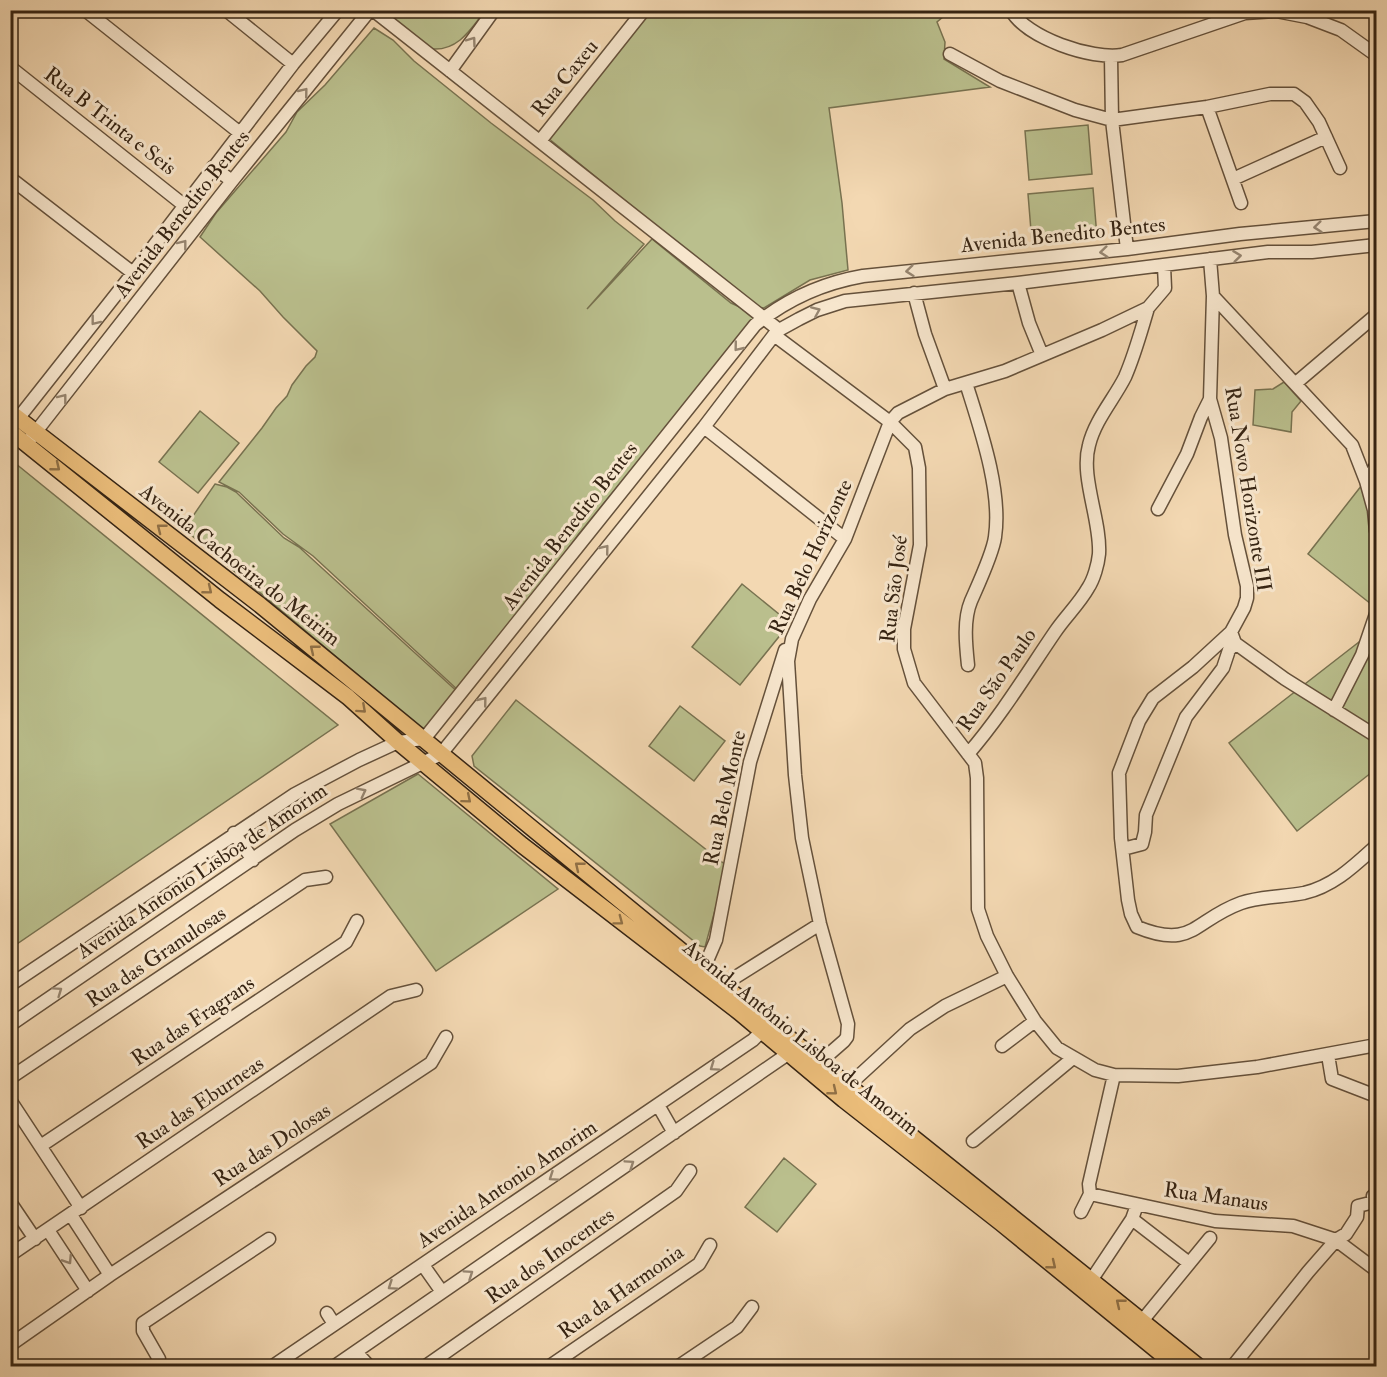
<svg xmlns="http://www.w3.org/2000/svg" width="1387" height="1377" font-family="'IM FELL Double Pica',serif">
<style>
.green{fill:#babf8d;stroke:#787250;stroke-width:1.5}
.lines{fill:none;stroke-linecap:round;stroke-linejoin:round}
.minor-casing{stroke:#65513b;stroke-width:15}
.major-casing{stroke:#362413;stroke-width:18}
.minor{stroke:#f7e6cd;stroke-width:12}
.major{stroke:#eabc79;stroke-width:15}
.oneway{stroke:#968570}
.oneway2{stroke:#907046}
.labels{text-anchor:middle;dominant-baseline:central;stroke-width:6;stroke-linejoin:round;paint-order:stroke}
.street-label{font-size:21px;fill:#362413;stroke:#f7e6cd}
</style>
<rect width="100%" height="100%" fill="#f3d8b2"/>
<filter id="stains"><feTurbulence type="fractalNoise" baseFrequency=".00333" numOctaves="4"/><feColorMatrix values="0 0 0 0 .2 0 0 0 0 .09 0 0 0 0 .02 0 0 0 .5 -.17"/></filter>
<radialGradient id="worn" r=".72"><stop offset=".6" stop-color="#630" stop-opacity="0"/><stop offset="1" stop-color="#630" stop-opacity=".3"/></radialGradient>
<path class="green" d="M385,11H485C471,29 458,51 432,49Z
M650,11H950L937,22L945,42L944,59L990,87L829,108L842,203L848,270L810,280L764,308L756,307L548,138Z
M374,28L393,40L414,61L491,123L593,200L615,221L644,244L587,309L652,239L731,303L742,308L754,319L578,535C568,550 556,563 547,578L460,692L313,556L283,534L239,492L219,482L262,428L276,408L287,396L292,385L306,366L315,357L317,351L283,317L260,291L200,237L216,213L286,132L297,112L325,85Z
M1088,125L1092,174L1029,180L1025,131Z
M1093,188L1097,237L1032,243L1028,194Z
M1284,382L1301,401L1292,412L1291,432L1253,425L1255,390L1273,389Z
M200,411L239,443L198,493L159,462Z
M10,459L338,725L11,948H10Z
M1376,467V608L1308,554Z
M215,484L227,487L236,492L284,538L299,547L461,695L427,733L184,529Z
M742,584L790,623L740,685L692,647Z
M1368,635L1376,646V769L1297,831L1229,743Z
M516,700L727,866L705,947L700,946L474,766L472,756Z
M680,706L725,741L694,781L649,746Z
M418,774L558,889L436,971L330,824Z
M784,1158L816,1184L777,1232L745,1207Z"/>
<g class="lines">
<defs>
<path id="minor" d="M85,10L240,133
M226,10L293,64
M373,10L779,330
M1011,10C1026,38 1092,60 1122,55L1245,13L1276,11L1307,17L1341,30L1376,55
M950,54L1000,81L1075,110L1112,120L1207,107L1270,94H1294L1305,102L1319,122L1340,168
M1111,57L1112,120L1127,249
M10,67L185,206
M450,71L494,10
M1207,107L1241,203
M540,141L644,10
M213,167L232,181
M10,178L133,273
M1233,179L1326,137
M1210,259L1213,296L1210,399L1221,438L1235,535L1247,586V598L1244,608L1231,632L1193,667L1153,698L1139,721L1119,773L1121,838L1128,900L1131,914L1137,927C1193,950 1194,920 1241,903C1261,896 1284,897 1304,893C1334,886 1355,865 1376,846
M1018,283L1029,323L1042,355
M914,293L925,334L945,389
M1213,296L1352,445L1366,481L1374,510L1376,531
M774,335L890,422L915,447L919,468L920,545L904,629V649L914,683L975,763L977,778L978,909L987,936L1007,976L1035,1021L1057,1048L1095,1070L1114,1075L1178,1076L1257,1067L1376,1045
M966,383C980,428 1002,490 995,537C993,553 978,585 971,601C963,620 966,646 968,665
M1296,383L1376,315
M13,425L133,273L293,64L338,10
M704,427L845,539
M31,438L232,181L370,10
M1366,481L1376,466
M1158,509L1187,454L1201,417L1210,399
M1235,643L1285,679L1376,736
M1334,710L1362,655L1376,614
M968,754C1001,716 1027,673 1055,632C1065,617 1079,604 1088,588C1094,579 1098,564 1099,554C1101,520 1080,477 1089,445C1095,420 1114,399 1125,377C1135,354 1141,331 1148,308
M234,833L253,860
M1123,849L1142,844L1145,832L1146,815L1186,717L1223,668L1229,650L1235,643L1231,632
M704,968L716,940L750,762L785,650
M10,985L295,794L359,760L398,742L424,739L755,325C787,299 823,283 863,276L1127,249L1240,234L1376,221
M723,985L820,924
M10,1025L295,830L338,804L441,754L704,427L774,335L779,330L799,319L817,310L845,301L1018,283L1268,252H1312L1376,245
M1002,1046L1035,1021
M1328,1055L1332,1079L1376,1096
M820,1062L844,1041L847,1037L848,1024L820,924L802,838L795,775L788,661L792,639L810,599L845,539L890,422L898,413L945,389L1005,371L1102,330L1148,308L1165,288L1164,266
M10,1078L305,880L326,877
M849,1085L910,1029L945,1006L1007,976
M10,1100L81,1208
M658,1105L674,1133
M973,1141L1073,1058
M42,1145L346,942L357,921
M1090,1194L1215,1221L1293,1226L1336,1240L1376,1270
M10,1202L35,1239
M1081,1212L1090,1194L1089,1184L1114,1075
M71,1215L110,1275
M1132,1219L1189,1263
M48,1230L88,1291
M10,1255L391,996L416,990
M423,1265L442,1292
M1092,1279L1132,1219L1137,1205
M327,1313L334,1324
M1142,1321L1210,1238
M10,1345L110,1275L431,1063L446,1037
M356,1352L369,1366
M157,1366L159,1359L143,1331V1323L269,1239
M273,1366L753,1040L768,1025
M335,1366L795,1049
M426,1366L676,1191L690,1171
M550,1366L699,1264L710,1245
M679,1366L737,1327L752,1307
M1233,1366L1308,1272L1336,1240L1346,1234L1357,1217L1358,1206L1374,1202L1373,1196L1376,1194"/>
<path id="major" d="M10,412L260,605L723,985L1198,1366
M10,431L220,600L348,697L398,742L522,845L739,1012L844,1100L1001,1223L1176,1366"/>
</defs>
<use href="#minor" class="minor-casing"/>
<use href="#major" class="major-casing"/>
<use href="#minor" class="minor"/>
<use href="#major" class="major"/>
</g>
<defs><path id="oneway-chevron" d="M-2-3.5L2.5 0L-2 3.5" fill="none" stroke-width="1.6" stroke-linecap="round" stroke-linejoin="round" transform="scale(1.5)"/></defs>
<g class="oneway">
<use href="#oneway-chevron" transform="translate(472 41) rotate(-54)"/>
<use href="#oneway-chevron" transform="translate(304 92) rotate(-51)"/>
<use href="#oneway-chevron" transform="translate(1318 227) rotate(174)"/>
<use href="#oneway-chevron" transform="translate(183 244) rotate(-52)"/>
<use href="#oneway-chevron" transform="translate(1104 252) rotate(174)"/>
<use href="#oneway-chevron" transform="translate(1237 256) rotate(-7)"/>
<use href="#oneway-chevron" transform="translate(910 271) rotate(174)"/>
<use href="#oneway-chevron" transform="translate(816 311) rotate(-23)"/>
<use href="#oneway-chevron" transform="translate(95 321) rotate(128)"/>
<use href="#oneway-chevron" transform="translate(738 347) rotate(129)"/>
<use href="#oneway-chevron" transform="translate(63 398) rotate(-52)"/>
<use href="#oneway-chevron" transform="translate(605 549) rotate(-51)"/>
<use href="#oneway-chevron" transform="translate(483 701) rotate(-51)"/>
<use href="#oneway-chevron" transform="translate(362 792) rotate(-27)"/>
<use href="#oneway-chevron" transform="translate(58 991) rotate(-35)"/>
<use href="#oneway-chevron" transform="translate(714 1067) rotate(145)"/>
<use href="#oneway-chevron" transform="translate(630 1164) rotate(-34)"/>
<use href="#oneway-chevron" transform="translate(553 1177) rotate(146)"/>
<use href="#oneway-chevron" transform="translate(68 1260) rotate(57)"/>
<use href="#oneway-chevron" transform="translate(469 1274) rotate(-34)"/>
<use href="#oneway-chevron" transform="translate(392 1286) rotate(146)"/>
</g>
<g class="oneway2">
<use href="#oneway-chevron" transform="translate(56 467) rotate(39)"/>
<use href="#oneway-chevron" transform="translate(161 528) rotate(-142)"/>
<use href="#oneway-chevron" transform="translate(208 590) rotate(39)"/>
<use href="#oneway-chevron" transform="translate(314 649) rotate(-141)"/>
<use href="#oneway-chevron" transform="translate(362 709) rotate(42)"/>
<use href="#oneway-chevron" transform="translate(467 799) rotate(40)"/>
<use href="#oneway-chevron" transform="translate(579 866) rotate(-141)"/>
<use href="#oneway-chevron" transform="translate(619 921) rotate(37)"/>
<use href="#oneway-chevron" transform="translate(833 1091) rotate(39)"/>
<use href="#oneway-chevron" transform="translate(1052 1265) rotate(39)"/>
<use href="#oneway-chevron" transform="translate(1120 1303) rotate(-141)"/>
</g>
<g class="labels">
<g class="street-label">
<text transform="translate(565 78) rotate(-51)">Rua Caxeu</text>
<text transform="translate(110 121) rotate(38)">Rua B Trinta e Seis</text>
<text transform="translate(182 214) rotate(-52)">Avenida Benedito Bentes</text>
<text transform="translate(1063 235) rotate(-6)">Avenida Benedito Bentes</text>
<text transform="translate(1248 489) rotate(81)">Rua Novo Horizonte III</text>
<text transform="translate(570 526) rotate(-52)">Avenida Benedito Bentes</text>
<text transform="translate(811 557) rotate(-65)">Rua Belo Horizonte</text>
<text transform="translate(240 565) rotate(38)">Avenida Cachoeira do Meirim</text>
<text transform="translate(894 589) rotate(-83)">Rua São José</text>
<text transform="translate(997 680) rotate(-55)">Rua São Paulo</text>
<text transform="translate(725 798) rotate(-78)">Rua Belo Monte</text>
<text transform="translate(202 871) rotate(-34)">Avenida Antonio Lisboa de Amorim</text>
<text transform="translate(156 957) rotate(-34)">Rua das Granulosas</text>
<text transform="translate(193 1021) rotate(-34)">Rua das Fragrans</text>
<text transform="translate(801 1038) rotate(39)">Avenida Antônio Lisboa de Amorim</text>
<text transform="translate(200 1103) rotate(-34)">Rua das Eburneas</text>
<text transform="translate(272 1145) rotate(-33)">Rua das Dolosas</text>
<text transform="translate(507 1184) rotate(-34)">Avenida Antonio Amorim</text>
<text transform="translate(1216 1197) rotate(8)">Rua Manaus</text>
<text transform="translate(550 1256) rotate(-35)">Rua dos Inocentes</text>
<text transform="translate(621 1292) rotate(-35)">Rua da Harmonia</text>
</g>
</g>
<rect width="1387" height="1377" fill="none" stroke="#f3d8b2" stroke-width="36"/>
<rect x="12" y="12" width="1363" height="1353" fill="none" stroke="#362413" stroke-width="3"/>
<rect x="18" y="18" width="1351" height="1341" fill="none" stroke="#362413" stroke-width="1.5"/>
<rect width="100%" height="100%" filter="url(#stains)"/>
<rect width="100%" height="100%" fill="url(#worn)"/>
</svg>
